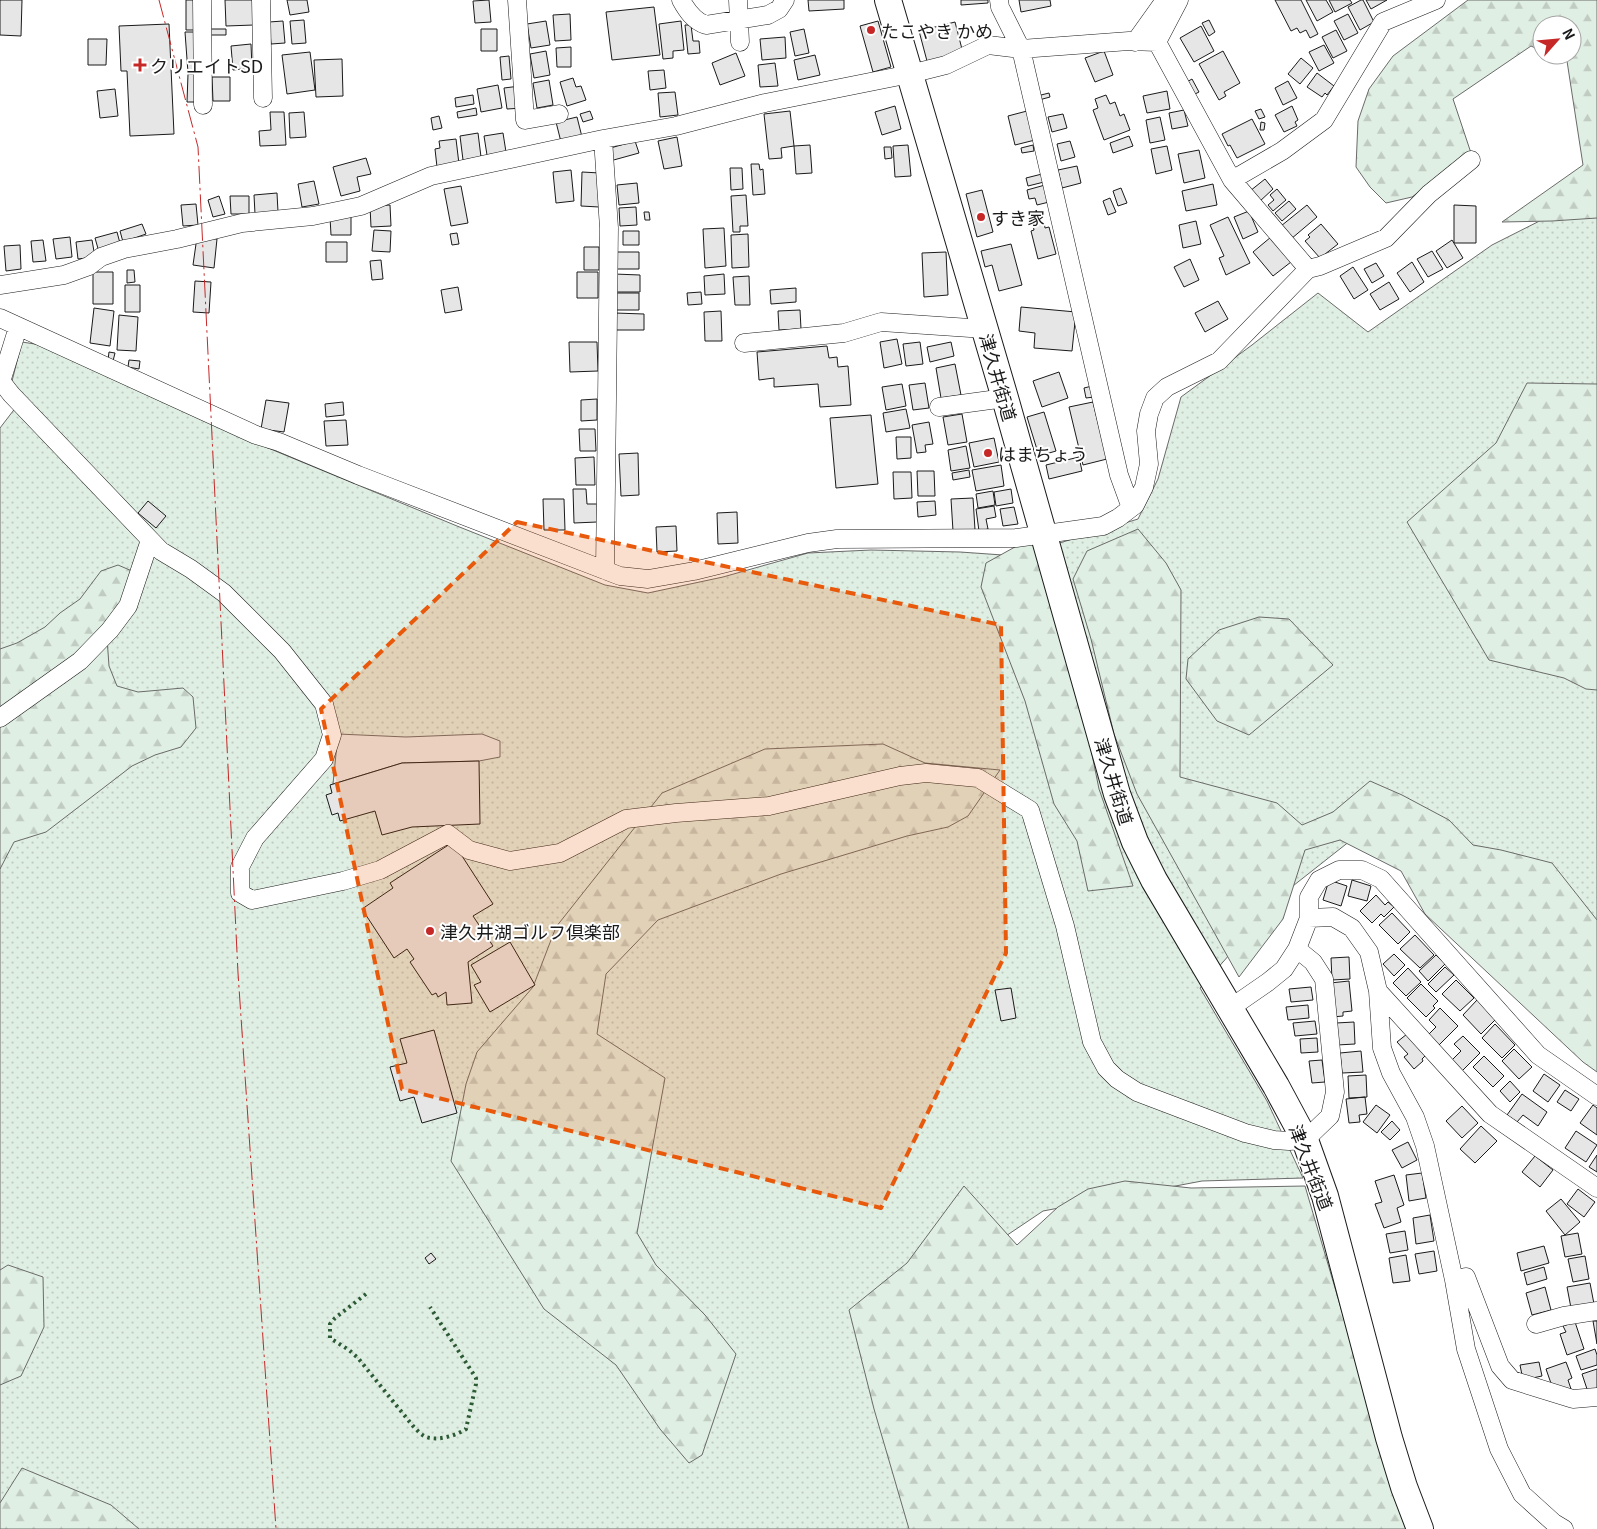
<svg xmlns="http://www.w3.org/2000/svg" width="1597" height="1529" font-family="Georgia,'Noto Sans JP',serif">
<style>
.grass{fill:url(#grass-dots);stroke:#6a6a6a}
.forest{fill:url(#forest-firs);stroke:#6a6a6a}
.parking{fill:#ededed;stroke:#6a6a6a}
.building{fill:#e6e6e6;stroke:#1a1a1a}
.lines{fill:none;stroke-linecap:round;stroke-linejoin:round}
.minor-casing{stroke:#1a1a1a;stroke-width:19}
.highway-casing{stroke:#1a1a1a;stroke-width:28}
.minor{stroke:#fff;stroke-width:18}
.highway{stroke:#fff;stroke-width:26}
.hedge{stroke:#2b5a34;stroke-width:4;stroke-dasharray:2.5 4;stroke-linecap:butt}
.power{stroke:#c62828;stroke-width:1;stroke-dasharray:18 4 2.5 4;stroke-linecap:butt}
.marked{fill:#e8590c;fill-opacity:0.2;stroke:#e8590c;stroke-width:4;stroke-dasharray:10 6;stroke-linejoin:round}
.poi-dot{fill:#c62828;stroke:#fff;stroke-width:2}
.labels{text-anchor:middle;dominant-baseline:central;stroke-width:4;stroke-linejoin:round;paint-order:stroke}
.poi-label{font-size:18px;fill:#1a1a1a;stroke:#fff;text-anchor:start}
.street-label{font-size:18px;fill:#1a1a1a;stroke:#fff}
</style>
<defs>
<pattern id="grass-dots" width="8" height="8" patternUnits="userSpaceOnUse" patternTransform="scale(1.25)"><rect width="8" height="8" fill="#e0efe3"/><path d="M2 2h.1M6 6h.1" fill="none" stroke="#c0ccc2" stroke-width="1.8" stroke-linecap="round"/></pattern>
<pattern id="forest-firs" width="22" height="20" patternUnits="userSpaceOnUse" patternTransform="scale(1.25)"><rect width="22" height="20" fill="#e0efe3"/><path d="M5 1l3.5 6h-7zM16 11l3.5 6h-7z" fill="#c0ccc2"/></pattern>
</defs>
<rect width="100%" height="100%" fill="#fff"/>
<path class="grass" d="M1597,192V955L1369,826L1284,893L1200,988L1267,1101L1303,1178L1202,1181L1043,1211L936,1283L959,1529H0V428L23,398L12,381L22,342L41,345L256,443L457,526L605,585L648,593L723,577L808,553L871,550L960,552L1017,556L1138,519L1158,479L1181,397L1252,345L1318,293L1368,332L1492,245Z"/>
<path class="forest" d="M1468,0H1597V218L1552,221L1502,222L1583,165L1567,61L1552,55H1572V25H1542V51L1531,46L1453,99L1471,153L1412,197L1386,203L1370,187L1356,167L1358,121L1369,89L1393,56Z
M1527,383L1597,384V690L1586,689L1564,678L1489,660L1407,522L1496,443Z
M1138,529L1166,563L1181,590L1180,777L1277,803L1302,825L1333,812L1370,781L1402,795L1449,820L1473,845L1501,850L1552,863L1597,920V1072L1583,1062L1425,914L1401,871L1340,840L1305,850L1283,919L1239,977L1137,794L1114,734L1091,639L1073,579L1087,551Z
M1033,537L1079,690L1099,789L1133,886L1088,891L1077,841L1054,804L1025,701L981,587L986,563Z
M118,565L132,571L141,585L106,624L109,666L117,686L138,692L183,688L193,697L196,728L181,747L155,755L132,766L46,832L14,842L0,869V649L17,643L45,627L60,613L80,599L101,571Z
M1259,617L1289,619L1333,665L1249,735L1217,721L1186,679L1188,659L1219,630Z
M883,744L925,763L1000,770L968,816L948,827L907,836L781,874L658,920L606,974L597,1034L665,1078L637,1233L656,1265L705,1315L736,1354L702,1455L689,1463L660,1429L616,1365L544,1309L451,1161L466,1084L477,1052L533,987L556,927L662,793L765,749Z
M1125,1181L1191,1188L1305,1186L1406,1529H909L874,1409L849,1310L907,1263L964,1186L1017,1245L1058,1207L1088,1189Z
M8,1265L43,1277L44,1327L21,1376L0,1385V1270Z
M22,1468L111,1505L139,1529H0V1503Z"/>
<path class="parking" d="M338,734L406,737L482,734L500,741V757L479,761L402,763L333,784Z"/>
<path class="building" d="M0,0H22L21,36L0,35Z
M186,0H199V30H186Z
M225,0H253L254,25L226,26Z
M287,0H307L309,12L290,15Z
M489,0L491,22L475,23L473,1Z
M808,0H844V9L809,11Z
M961,0H988V3L961,5Z
M1019,0H1050L1051,6L1021,12Z
M1275,0H1301L1318,34L1310,38L1306,30L1300,33L1297,28L1291,31Z
M1306,0H1326L1333,12L1317,21Z
M1329,0H1350L1352,3L1335,12Z
M1361,0H1363L1374,22L1360,30L1348,7Z
M1366,0H1387L1371,9Z
M654,7L660,55L612,60L606,12Z
M570,14L571,40L555,41L553,15Z
M1348,14L1358,33L1344,40L1334,21Z
M304,20L306,43L292,44L290,21Z
M1209,20L1215,32L1209,36L1202,23Z
M283,21L285,43L271,44L269,22Z
M546,21L550,45L531,48L527,24Z
M681,21L684,50L673,51V58L663,59L659,24Z
M878,21L891,67L873,72L860,26Z
M955,22L963,53L927,61L919,31Z
M169,24L174,134L130,136L127,71H121L119,26Z
M685,25H691L693,41H699L700,53L688,54Z
M1201,26L1214,51L1194,62L1180,38Z
M209,29H226V35H209Z
M481,29H497V51H481Z
M804,29L809,53L795,56L790,32Z
M1336,30L1347,51L1333,58L1322,37Z
M185,32H198L201,72L188,73Z
M785,37L786,58L762,60L760,39Z
M88,39H107L106,65H88Z
M251,44L252,68L233,70L231,46Z
M1324,45L1334,63L1319,71L1309,52Z
M571,47V67H557L556,48Z
M546,51L550,75L534,78L530,54Z
M1104,51L1113,75L1095,82L1085,58Z
M1223,51L1240,83L1224,92L1226,96L1219,100L1199,64Z
M310,52L315,90L287,94L282,55Z
M736,53L745,76L720,85L712,63Z
M815,55L820,75L798,80L794,60Z
M509,56L511,79L502,80L500,57Z
M1301,58L1313,68L1300,84L1288,74Z
M342,59L343,96L316,97L314,60Z
M775,63L778,86L760,87L758,65Z
M664,70L666,88L650,90L648,71Z
M1317,73L1334,86L1327,95L1325,93L1322,97L1307,87Z
M188,74H200V102H187Z
M212,77H230V101H213Z
M573,78L576,87L581,86L586,100L567,106L560,82Z
M1192,79L1199,92L1191,96L1185,83Z
M549,80L553,105L537,108L533,83Z
M1288,81L1297,98L1283,105L1275,88Z
M498,85L502,108L481,112L477,89Z
M520,86L523,108L507,109L504,88Z
M115,89L118,116L100,118L97,91Z
M1167,91L1170,109L1147,113L1143,96Z
M675,92L678,115L660,117L658,93Z
M1049,93L1050,97L1039,100L1037,96Z
M473,95L474,104L456,107L455,98Z
M1106,95L1110,104L1115,102L1120,116L1124,114L1130,130L1104,140L1093,110L1098,108L1095,99Z
M895,106L901,129L882,135L875,112Z
M1292,106L1298,120L1295,122L1297,126L1284,132L1275,115Z
M476,108L477,115L458,118L457,112Z
M1261,109L1265,117L1259,119L1255,111Z
M1184,110L1188,126L1172,129L1169,113Z
M590,111L593,119L583,122L580,114Z
M790,111L794,146L781,148L782,158L769,159L764,114Z
M1027,111L1035,140L1015,145L1008,116Z
M270,112H284L286,145L260,146L259,131L271,130Z
M304,112L306,137L290,138L289,113Z
M1063,114L1067,128L1052,132L1048,117Z
M439,116L442,128L433,130L431,118Z
M577,117L582,137L561,142L556,122Z
M1160,117L1165,140L1150,143L1146,120Z
M1252,119L1265,144L1237,158L1230,145L1228,146L1222,134Z
M1261,122L1265,123L1264,130H1260Z
M478,133L481,157L463,160L460,136Z
M503,133L506,152L487,155L484,136Z
M1129,136L1133,146L1113,153L1110,143Z
M677,137L682,166L664,169L658,141Z
M456,139L459,164L437,167L435,149L440,148L439,141Z
M635,141L639,153L610,161L607,149Z
M1070,141L1075,157L1061,161L1057,144Z
M810,145L812,173L796,174L794,146Z
M908,145L911,176L895,177L893,146Z
M1033,145L1034,151L1022,153L1021,148Z
M1167,146L1172,170L1156,174L1151,149Z
M884,147H891L892,158L885,159Z
M1199,150L1205,178L1184,183L1178,154Z
M366,158L371,174L357,177L360,191L341,196L333,167Z
M751,164H759L760,170L763,169L765,194L753,195Z
M1077,166L1081,183L1062,188L1058,170Z
M730,168H742L743,189L731,190Z
M571,170L574,201L556,203L553,172Z
M582,172L600,173L599,207L581,206Z
M1042,174L1044,182L1028,186L1026,178Z
M1265,179L1273,189L1259,202L1250,191Z
M314,181L319,204L302,207L298,184Z
M637,183L639,203L619,205L617,185Z
M1213,184L1217,205L1186,211L1182,191Z
M1045,185L1049,202L1037,205L1035,198L1029,199L1027,190Z
M461,186L468,223L451,226L444,189Z
M1121,188L1127,203L1118,206L1113,191Z
M1277,189L1286,200L1273,211L1268,205L1274,200L1270,195Z
M982,190L993,232L977,237L966,194Z
M277,193L278,212L255,214L254,195Z
M746,195L748,226H740V232H733L731,196Z
M219,196L225,214L213,217L208,200Z
M230,196H249V214H231Z
M1110,198L1116,212L1108,215L1103,201Z
M1289,201L1296,209L1282,221L1275,213Z
M196,204L198,225L183,226L181,205Z
M390,205L391,226L371,227L370,206Z
M1307,205L1317,217L1291,239L1281,226Z
M1454,205L1476,206V243H1454Z
M636,207L637,225L620,226L619,208Z
M1249,211L1258,232L1243,239L1234,217Z
M644,212H649L650,220H645Z
M330,217H351V235H331Z
M1228,217L1250,263L1226,275L1219,258L1224,256L1210,225Z
M1196,221L1201,244L1183,248L1179,225Z
M1044,222L1045,228L1049,227L1056,254L1038,259L1031,231L1034,230L1033,225Z
M142,224L146,234L123,242L120,231Z
M1321,224L1338,244L1320,258L1305,241L1310,237L1308,235Z
M724,228L726,266L705,268L703,229Z
M374,230L391,231L390,252L372,251Z
M623,231H639V245H623Z
M117,232L121,247L99,252L95,238Z
M457,233L459,244L452,245L450,234Z
M748,234L749,267L732,268L731,235Z
M70,237L72,257L56,259L53,239Z
M197,237L217,239L214,268L193,265Z
M1271,237L1291,262L1273,276L1253,252Z
M43,240L46,261L33,262L31,241Z
M92,240L95,257L78,259L76,242Z
M1452,240L1463,258L1447,268L1436,251Z
M326,242H347V262H326Z
M1011,244L1022,285L999,291L992,265L985,267L981,251Z
M20,245L21,269L6,271L4,246Z
M584,247H599V270H584Z
M1432,251L1443,269L1428,277L1417,259Z
M614,252H639V269H614Z
M946,252L948,295L924,297L922,253Z
M1190,259L1199,280L1184,287L1174,267Z
M381,260L383,279L372,280L370,261Z
M1412,262L1424,282L1410,292L1397,273Z
M1376,263L1384,276L1372,283L1364,269Z
M1353,267L1368,290L1354,299L1340,276Z
M127,270H134L135,282L127,283Z
M93,272H113V304H93Z
M577,272H598V298H577Z
M614,274L640,275V292H614Z
M724,274L725,294L705,295L704,276Z
M749,276L750,305H735L733,277Z
M195,281L211,282L209,313L193,312Z
M1389,282L1399,299L1380,310L1370,294Z
M125,285H140V312H125Z
M458,287L462,310L445,313L441,290Z
M796,288V302L771,304L770,290Z
M701,292L702,304L688,305L687,293Z
M615,293H639V310H615Z
M1218,301L1228,319L1205,332L1195,313Z
M1021,307L1076,312L1072,351L1034,348L1035,333L1019,331Z
M94,308L114,311L110,346L90,343Z
M800,310L801,329L779,330L778,311Z
M721,311L722,341H705L704,312Z
M615,313L644,314V330H614Z
M119,315L138,317L136,351L117,350Z
M897,339L902,364L884,368L880,342Z
M569,342H597L598,371L570,372Z
M920,342L923,364L906,366L903,344Z
M951,342L954,356L930,362L927,347Z
M827,346L829,358L837,357L838,367L848,366L851,405L820,407L818,384L774,387V378L759,380L757,352Z
M109,352L115,353L113,361L108,360Z
M129,360L140,361L139,369L128,367Z
M955,364L961,395L941,398L936,368Z
M1059,372L1068,398L1042,407L1033,381Z
M925,383L929,408L913,410L909,385Z
M902,384L906,406L886,410L882,387Z
M1092,386L1094,397L1086,398L1084,388Z
M597,399V420L581,421V400Z
M266,400L289,403L284,432L261,429Z
M343,402L344,415L326,417L325,404Z
M1093,402L1107,459L1083,465L1069,407Z
M906,409L910,428L886,432L883,413Z
M1044,412L1056,451L1039,456L1027,417Z
M962,414L967,442L948,445L943,417Z
M871,415L878,484L836,488L830,418Z
M346,420L348,445L326,446L324,421Z
M929,422L933,444L925,445L926,452L917,453L912,425Z
M579,429H595L596,451H580Z
M896,437H911V458L897,459Z
M994,438L999,462L974,467L969,443Z
M966,446L970,468L951,471L948,450Z
M638,453L639,495L621,496L619,454Z
M594,457L595,485H576L575,458Z
M1079,457L1082,471L1049,479L1046,465Z
M1001,465L1004,486L976,491L972,470Z
M969,470L970,477L953,480L952,473Z
M917,471H934L935,496H918Z
M893,472H911L912,498L894,499Z
M573,489H586L587,504H597V522L574,523Z
M1011,489L1013,503L996,506L994,492Z
M993,491L995,505L978,508L976,494Z
M973,498L975,530L953,531L951,499Z
M543,499H564L565,530H544Z
M148,501L166,516L156,528L138,513Z
M935,501L936,515L918,517L917,502Z
M994,506L996,517L986,519L988,529L979,531L976,509Z
M1014,507L1018,524L1003,526L1000,509Z
M737,512L738,543L718,544L717,513Z
M676,526L677,551L657,552L656,527Z
M479,761L480,824L412,827L382,835L375,811L340,821L338,813L332,815L326,795L332,793L330,785L402,763Z
M453,842L493,904L473,916L493,946L468,962L472,1003L447,1005L446,992L438,997L436,993L432,995L410,962L414,959L407,949L394,958L362,909L393,888L390,883Z
M1329,880L1347,886L1341,906L1323,900Z
M1352,880L1371,886L1367,901L1348,896Z
M1376,895L1385,905L1388,902L1394,907L1384,917L1381,914L1372,923L1360,911Z
M1392,913L1410,932L1398,944L1379,925Z
M1415,935L1434,955L1420,968L1400,949Z
M510,942L535,985L490,1012L474,985L481,982L471,965Z
M1394,954L1405,965L1394,976L1383,964Z
M1436,955L1445,964L1428,981L1419,971Z
M1349,957L1350,979L1332,980L1331,958Z
M1445,967L1454,975L1436,992L1428,984Z
M1408,968L1421,982L1406,996L1393,983Z
M1456,980L1474,998L1460,1011L1442,994Z
M1349,981L1352,1011L1343,1012V1016L1332,1017L1330,983Z
M1421,984L1438,1001L1433,1006L1435,1008L1426,1017L1407,998Z
M1311,987L1313,1000L1291,1002L1289,989Z
M1011,988L1016,1018L1001,1021L995,990Z
M1477,1000L1496,1019L1481,1034L1463,1015Z
M1308,1005L1309,1018L1288,1020L1286,1007Z
M1440,1008L1458,1026L1438,1046L1428,1035L1436,1027L1429,1020Z
M1315,1021L1317,1034L1295,1036L1293,1023Z
M1354,1022L1355,1044L1337,1045L1336,1023Z
M1495,1024L1515,1045L1502,1058L1482,1038Z
M434,1030L457,1113L422,1123L414,1097L400,1101L390,1067L407,1063L400,1039Z
M1407,1034L1426,1055L1422,1059L1423,1061L1414,1069L1404,1057L1408,1054L1397,1042Z
M1463,1036L1480,1053L1462,1071L1452,1060L1461,1051L1454,1044Z
M1317,1038L1318,1052L1301,1053L1300,1039Z
M1514,1049L1532,1067L1519,1079L1502,1061Z
M1361,1051L1363,1072L1342,1073L1340,1053Z
M1484,1056L1504,1076L1493,1087L1473,1067Z
M1322,1060L1325,1082L1312,1083L1309,1061Z
M1544,1074L1560,1085L1548,1102L1533,1091Z
M1366,1075L1367,1097L1349,1098L1348,1076Z
M1510,1081L1520,1092L1510,1102L1500,1091Z
M1565,1090L1579,1099L1571,1111L1557,1102Z
M1522,1094L1547,1112L1538,1126L1523,1115L1517,1122L1507,1115Z
M1365,1097L1367,1114L1359,1115L1360,1122L1349,1123L1346,1099Z
M1376,1105L1390,1115L1377,1133L1363,1122Z
M1593,1105L1597,1108V1135L1580,1123Z
M1462,1106L1478,1123L1462,1138L1446,1121Z
M1392,1121L1400,1130L1390,1140L1381,1132Z
M1481,1126L1497,1141L1475,1163L1460,1149Z
M1576,1131L1597,1145L1586,1162L1565,1148Z
M1408,1142L1417,1160L1402,1168L1392,1150Z
M1597,1155V1172L1589,1167Z
M1535,1156L1553,1170L1540,1187L1522,1172Z
M1422,1173L1426,1198L1409,1201L1406,1175Z
M1394,1175L1404,1205L1397,1208L1401,1222L1384,1228L1375,1204L1382,1202L1375,1181Z
M1578,1189L1595,1202L1584,1217L1567,1204Z
M1561,1199L1580,1222L1565,1235L1546,1211Z
M1430,1215L1434,1241L1416,1244L1413,1218Z
M1405,1231L1408,1250L1390,1253L1386,1234Z
M1578,1233L1582,1254L1565,1257L1561,1236Z
M1544,1246L1549,1263L1521,1271L1517,1253Z
M1434,1251L1437,1271L1419,1274L1415,1254Z
M431,1253L436,1259L429,1264L425,1258Z
M1406,1255L1410,1281L1393,1283L1389,1258Z
M1585,1256L1589,1279L1573,1282L1568,1259Z
M1544,1267L1547,1279L1527,1285L1524,1273Z
M1590,1283L1594,1304L1571,1308L1567,1287Z
M1545,1287L1551,1310L1532,1315L1526,1293Z
M1593,1321H1597V1344Z
M1575,1322L1584,1349L1567,1355L1560,1334L1566,1332L1563,1326Z
M1595,1349L1597,1355V1365L1581,1370L1576,1356Z
M1539,1362L1542,1376L1523,1380L1520,1365Z
M1566,1362L1572,1378L1568,1380L1571,1389L1559,1393L1553,1389L1546,1369Z
M1597,1369V1392L1589,1395L1582,1374Z"/>
<g class="lines">
<defs>
<path id="minor" d="M202,0L203,105
M261,0L263,98
M517,0L525,120L559,114
M681,0C687,11 694,21 706,25L768,15L779,9L785,0
M738,0L740,42
M999,0L1000,7L1021,49L1119,475L1131,508
M1135,42L1165,0
M1157,42L1232,180L1308,269L1320,266L1386,238L1429,194L1471,160
M1157,42L1179,0
M603,139L609,228L605,570
M1232,180L1282,151L1324,120L1383,22L1436,0
M0,285L64,275L89,266L101,257L124,249L177,239L242,223L313,216L361,206L431,176L603,139L676,126L765,103L910,74L946,65L988,45L1021,49L1129,41L1157,42
M0,318L256,435L279,442L358,475L620,576L648,579L694,571L808,543L837,539L1016,538L1103,526L1118,518L1135,505L1144,487L1149,464L1146,431L1149,414L1155,398L1167,387L1219,361L1308,269
M744,343L844,333L881,322L985,329
M1,381L11,394L161,551L191,569L224,593L282,651L324,704L332,735L324,759L255,838L240,867V893L252,900L343,881L380,870L448,834L469,850L510,861L560,853L626,819L676,813L769,806L900,776L926,773L978,778L1030,810L1065,926L1092,1042L1106,1068L1117,1079L1137,1092L1245,1133L1274,1140L1289,1141L1305,1140L1330,1116L1335,1092L1324,979L1313,962L1297,949
M0,385L18,327
M939,407L1005,398
M0,718L80,661L110,630L128,606L150,540
M1309,918L1333,917L1352,928L1369,952L1378,991L1382,1048L1391,1073L1415,1117L1425,1146L1454,1280L1466,1349L1499,1449L1522,1494L1554,1523L1564,1529
M1378,991L1490,1114L1597,1188
M1229,1009L1268,982L1284,969L1297,949L1309,918V897L1319,880L1339,870H1362L1381,879L1538,1055L1597,1096
M1454,1280L1466,1277L1500,1366L1512,1380L1573,1399L1597,1397
M1536,1324L1564,1316L1597,1311"/>
<path id="highway" d="M888,0L1005,398L1117,794L1135,842L1154,880L1276,1086L1305,1140L1325,1196L1389,1438L1404,1487L1420,1529"/>
</defs>
<use href="#minor" class="minor-casing"/>
<use href="#highway" class="highway-casing"/>
<use href="#minor" class="minor"/>
<use href="#highway" class="highway"/>
<path class="hedge" d="M366,1294L335,1318L330,1324V1338L349,1350L358,1358L413,1426C417,1430 421,1435 426,1437C438,1441 455,1436 466,1429L476,1384V1378L430,1307"/>
<path class="power" d="M159,0L198,147L238,973L276,1529"/>
</g>
<path class="marked" d="M517,522L1001,625L1006,953L881,1208L402,1089L321,709Z"/>
<g class="poi-dot">
<circle cx="871" cy="30" r="5"/>
<path d="M137.5 57.5h5v5h5v5h-5v5h-5v-5h-5v-5h5z"/>
<circle cx="981" cy="217" r="5"/>
<circle cx="988" cy="453" r="5"/>
<circle cx="430" cy="931" r="5"/>
</g>
<g class="labels">
<g class="poi-label">
<text x="881" y="30">たこやき かめ</text>
<text x="150" y="65">クリエイトSD</text>
<text x="991" y="217">すき家</text>
<text x="998" y="453">はまちょう</text>
<text x="440" y="931">津久井湖ゴルフ倶楽部</text>
</g>
<g class="street-label">
<text transform="translate(999 377) rotate(74)">津久井街道</text>
<text transform="translate(1115 781) rotate(73)">津久井街道</text>
<text transform="translate(1312 1167) rotate(69)">津久井街道</text>
</g>
</g>
<g transform="translate(1557 40) rotate(63)"><circle r="24" fill="#ffffff" stroke="#a3a3a3"/>
<path d="M0-4L9 19L0 12L-9 19Z" fill="#c62828"/>
<text y="-8" font-size="14" font-weight="bold" text-anchor="middle" fill="#1a1a1a">N</text>
</g>
</svg>
